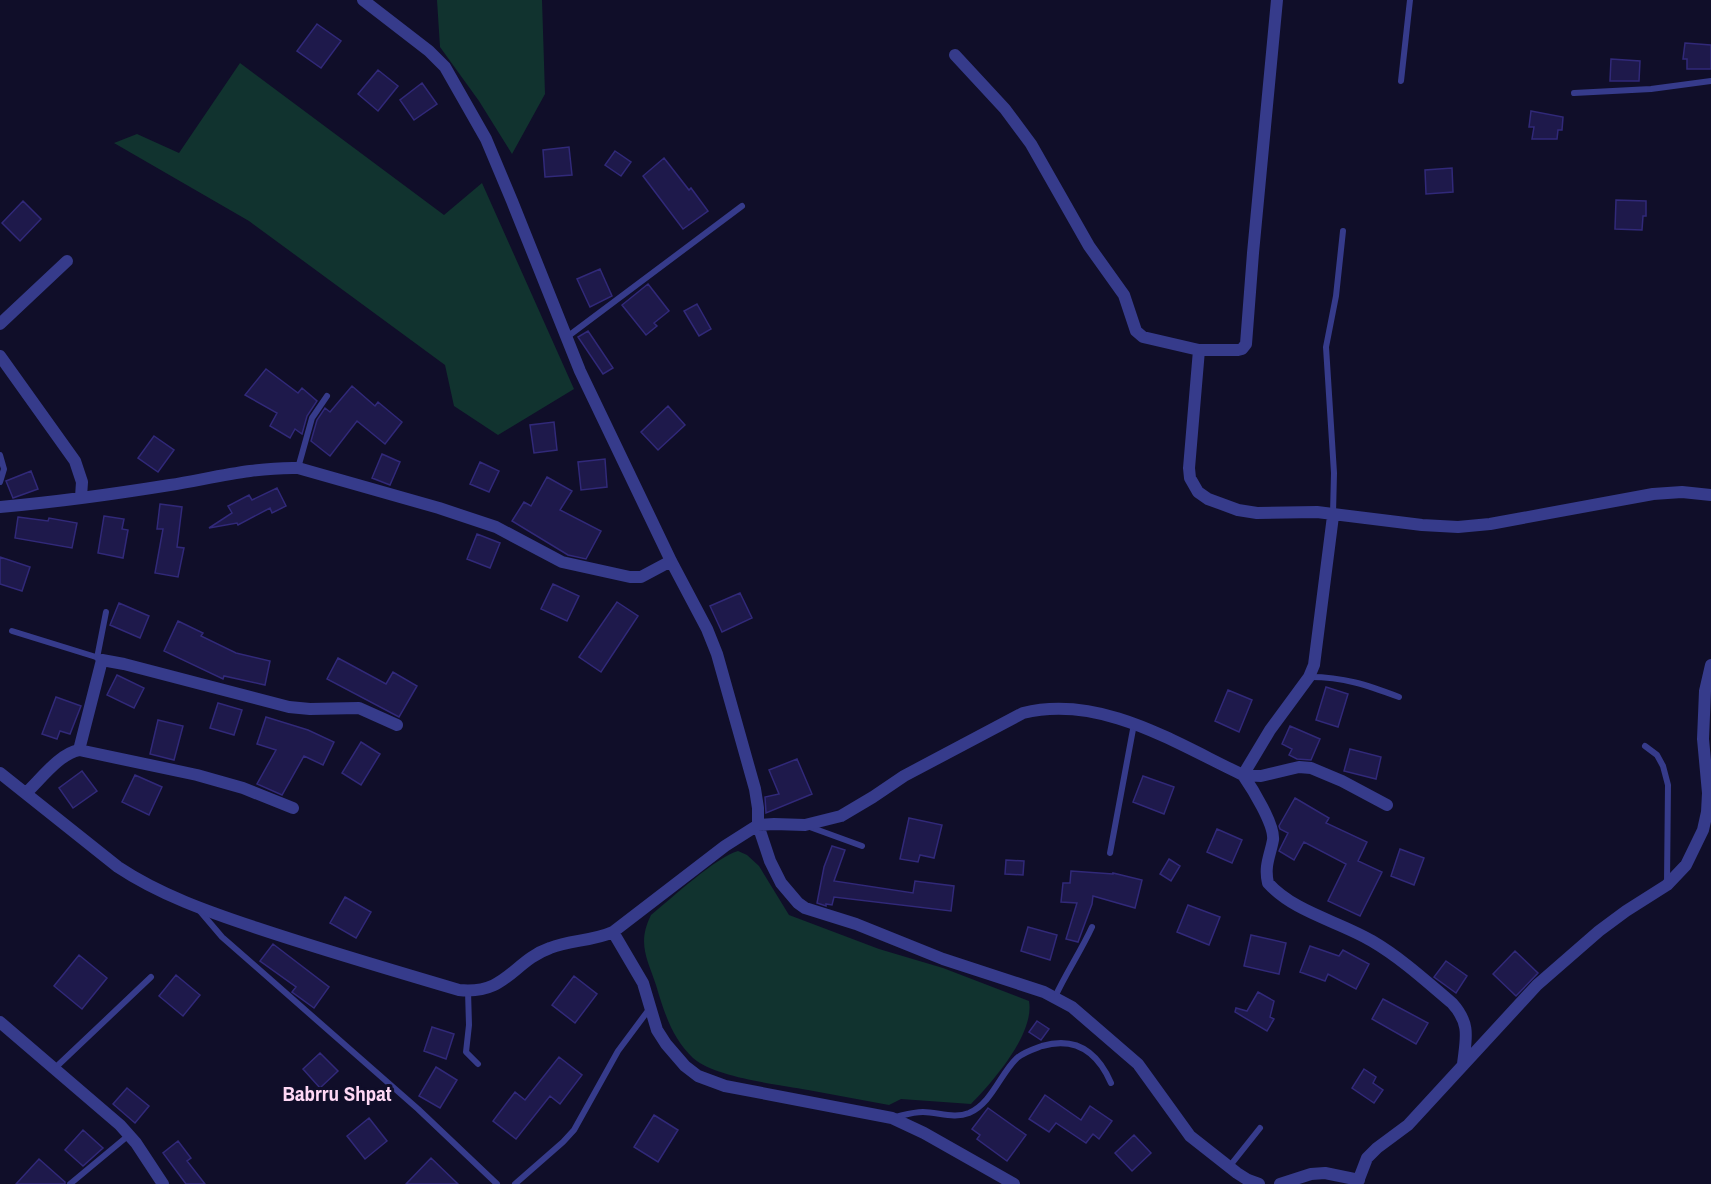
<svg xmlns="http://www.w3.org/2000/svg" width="1711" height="1184" font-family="'Archivo Narrow',sans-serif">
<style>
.green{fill:#11332f}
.building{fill:#1e194b;stroke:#312979;stroke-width:1.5}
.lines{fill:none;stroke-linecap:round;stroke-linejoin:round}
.service{stroke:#363b8b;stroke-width:6}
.minor{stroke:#363b8b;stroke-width:12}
.labels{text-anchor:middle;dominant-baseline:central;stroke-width:6;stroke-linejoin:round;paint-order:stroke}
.quarter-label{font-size:21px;font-weight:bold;fill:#ffd8f5;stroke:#100e29}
</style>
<rect width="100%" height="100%" fill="#100e29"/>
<path class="green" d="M437,0H542L545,94L512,154L479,101L440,47Z
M240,63L444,215L482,183L574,389L498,435L454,406L445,365L249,221L114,143L137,134L179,153Z
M738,851L747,855L759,866L789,915L879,949L943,968L1029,1001C1035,1033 993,1082 971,1104L901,1099L889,1105C862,1100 835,1095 808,1090C777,1084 716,1078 693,1058C672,1038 664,1012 656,985C647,958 637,943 651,915C672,898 716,857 738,851Z"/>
<path class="building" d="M317,24L341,41L321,68L297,51Z
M1685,43L1711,45V69H1687V59H1683Z
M1611,59L1640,61L1639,81H1610Z
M378,70L398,86L378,111L358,94Z
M422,83L437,104L414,120L400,100Z
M1531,111L1563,117L1562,130H1558L1557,139H1532L1534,127H1529Z
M569,147L572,175L545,177L543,150Z
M615,151L631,162L621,176L605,165Z
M664,158L689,190L691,188L708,211L683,229L643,176Z
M1452,168L1453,192L1426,194L1425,170Z
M1616,200L1646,201V216H1643L1642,230L1615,229Z
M23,201L41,219L20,241L2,223Z
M600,269L612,296L590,307L577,279Z
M648,284L669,311L654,323L657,326L646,335L622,305Z
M697,304L711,329L699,336L684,311Z
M588,331L613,368L603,374L578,337Z
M266,369L298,393L302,388L317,401L307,416L302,434L295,429L290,438L270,426L277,413L245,395Z
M352,386L375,406L378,402L402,422L385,444L357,421L330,456L311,441L317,420L325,408L330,412Z
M668,406L685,425L658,450L641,432Z
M554,422L557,450L534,453L530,425Z
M154,436L174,450L158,472L138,458Z
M382,454L400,462L390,485L372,478Z
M605,459L607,487L581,490L578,462Z
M480,462L499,471L489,492L470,484Z
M31,471L38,489L13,498L6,481Z
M547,477L572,491L560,510L601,531L586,559L568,555L512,521L524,502L531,506Z
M277,488L286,506L272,513L270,508L238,525L237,523L209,528L232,513L228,506L249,495L252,500Z
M160,504L182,507L177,547L184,548L178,577L155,573L163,529H157Z
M104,516L124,519L122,529L128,530L123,558L98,553Z
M18,517L48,521L49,518L77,523L72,548L15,538Z
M477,534L500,543L490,568L467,559Z
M0,557L30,567L22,591L0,584Z
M553,584L579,596L567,621L541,609Z
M740,593L752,618L722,632L710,606Z
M617,602L638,616L601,672L579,657Z
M119,603L149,616L140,638L110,625Z
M178,621L203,633L201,636L236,653L270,661L265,685L224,676L223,679L164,651Z
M338,658L386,684L393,672L417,686L399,717L327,679Z
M117,675L144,688L134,708L107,695Z
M1326,687L1348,694L1338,727L1316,720Z
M1228,690L1252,700L1239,732L1215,721Z
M56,697L81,706L70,734L60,731L57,739L42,734Z
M218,703L242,710L234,735L210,728Z
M266,717L308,730L334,742L323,765L304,756L282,795L257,784L276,750L257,744Z
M158,720L183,726L174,760L150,754Z
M1290,726L1320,739L1311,760L1297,759L1289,755L1292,749L1282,744Z
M361,742L380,754L361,785L342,773Z
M1350,749L1381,757L1376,779L1344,771Z
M797,759L812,794L766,813L765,797L779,794L769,770Z
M82,771L97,791L73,808L59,788Z
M135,775L162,787L149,815L122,802Z
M1143,776L1174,787L1164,814L1133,802Z
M1295,798L1329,818L1326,823L1367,842L1358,861L1382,872L1360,916L1328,901L1346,864L1304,842L1294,860L1279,851L1288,833L1280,829L1279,826Z
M909,818L942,825L934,858L920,855L918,862L900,859Z
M1217,829L1242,840L1232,863L1207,852Z
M832,846L845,850L834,881L913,893L915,881L954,886L951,911L834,897L832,905L826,904V906L817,903L824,867Z
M1400,849L1424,858L1414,885L1391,876Z
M1169,859L1180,866L1171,881L1160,874Z
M1006,860L1024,861L1023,875L1005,874Z
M1071,871L1113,874V873L1142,880L1135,908L1093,896L1092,904L1078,942L1066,939L1077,903L1061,902L1063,883H1070Z
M345,897L371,912L356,938L330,923Z
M1188,905L1220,917L1209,945L1177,932Z
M1028,927L1057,935L1050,960L1021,951Z
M1251,935L1286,943L1279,974L1244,966Z
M273,944L329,987L314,1008L292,992L296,987L260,961Z
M1310,946L1339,956L1343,950L1369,964L1356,989L1328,974L1325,981L1300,972Z
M1515,951L1538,973L1516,996L1493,974Z
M79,955L107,978L82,1009L54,986Z
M1446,961L1467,976L1456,993L1434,977Z
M176,975L200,995L183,1016L159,996Z
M574,976L597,994L575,1023L552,1005Z
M1258,992L1274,1001L1270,1017L1274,1019L1267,1031L1235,1012L1236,1008L1247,1011Z
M1383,999L1428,1023L1416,1044L1372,1019Z
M1037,1021L1049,1029L1041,1040L1029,1032Z
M432,1027L454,1034L446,1059L424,1051Z
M320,1053L338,1071L320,1088L303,1069Z
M559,1057L582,1075L560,1104L550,1096L516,1139L493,1121L515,1092L525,1100Z
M436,1067L457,1080L440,1108L419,1096Z
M1364,1069L1376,1077L1373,1083L1383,1090L1374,1103L1352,1088Z
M127,1088L149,1106L135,1123L113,1104Z
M1045,1095L1081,1120L1090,1106L1112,1121L1099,1139L1093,1134L1086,1143L1056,1123L1049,1132L1029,1119Z
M988,1108L1026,1135L1007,1161L977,1139L980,1135L972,1129Z
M654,1115L678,1130L658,1162L634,1147Z
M369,1118L387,1141L365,1159L347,1136Z
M83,1130L103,1148L83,1166L65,1150Z
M1134,1135L1151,1153L1132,1171L1115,1153Z
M178,1141L191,1158L187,1161L205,1184H186L163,1153Z
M431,1158L458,1184H406Z
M39,1159L65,1182V1184H16Z"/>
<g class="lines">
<path class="service" d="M1401,81L1410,0
M1574,93L1651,89L1711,81
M567,337L742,206
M0,455L4,469L0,482
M298,468L312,418L327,396
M1333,514L1334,473L1326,347L1336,296L1343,231
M12,631L96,657
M97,658L106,612
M1310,677C1344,677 1367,685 1399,697
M1645,746L1657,755L1663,766L1668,785L1667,882
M807,826L862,846
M1110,853L1134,724
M199,910L222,937L418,1109L497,1184
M468,991L469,1025L466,1052L478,1064
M1055,997C1066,973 1081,951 1092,927
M54,1069L151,977
M895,1117C904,1115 913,1112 923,1112C938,1112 954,1119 969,1113C992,1103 1000,1074 1017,1058C1024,1052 1034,1049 1042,1046C1077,1036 1098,1053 1111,1083
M1229,1167L1260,1128
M70,1184L129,1135
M515,1184L563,1142L574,1130L618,1051L650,1008"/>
<path class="minor" d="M363,0L429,51L445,67L486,139L512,201L580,371L671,561L707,629L717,654L755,789L758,808V825L770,861L781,883L798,903L805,908L856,924L943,959L1044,992L1072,1007L1138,1064L1190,1136L1237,1173L1248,1180L1259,1184
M955,55L1005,109L1031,144L1089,246L1124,295L1136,331L1143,337L1199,350H1238L1242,349L1246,344L1253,253L1277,0
M0,324L67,261
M1199,350L1189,468L1190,478L1198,492L1208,499L1238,510L1257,513L1317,512L1422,525L1458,527L1490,524L1653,494L1682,492L1711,495
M0,356L75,461L82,482L81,497
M0,507C57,502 114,494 170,485C213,478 254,467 298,468L439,508L496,527L562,562L630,577H641L671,561
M1333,516L1314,665L1309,677L1270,730L1243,775L1261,776L1299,767L1311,768L1342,781L1387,805
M79,750L197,775L243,788L293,808
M0,773L118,867C160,895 209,912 257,928C323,950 391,970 459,990C507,995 513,961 550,948C570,940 593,941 613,932L725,846L758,825L774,824L805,825L841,816L873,797L904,776L1023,713C1101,694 1175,743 1243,775C1252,788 1275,825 1273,840C1270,856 1264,866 1268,883C1294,912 1338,921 1372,941C1401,958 1426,981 1452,1003C1471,1024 1466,1038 1463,1064
M26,793C41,779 59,754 79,750L102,660L124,664L289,707L310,709L359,708L397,725
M613,932L643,983L657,1030L666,1044L685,1066L698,1076L725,1086L892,1118L924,1133L1014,1184
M0,1022L120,1125L136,1143L163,1184
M1280,1184L1311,1174L1325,1173L1359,1180
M1357,1184L1367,1158L1377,1148L1408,1125L1537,985L1599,931L1626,911L1667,885L1686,865L1703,830L1707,812L1708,793L1703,739L1705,691L1711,665"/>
</g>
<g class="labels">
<g class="quarter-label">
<text x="337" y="1093">Babrru Shpat</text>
</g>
</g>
</svg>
